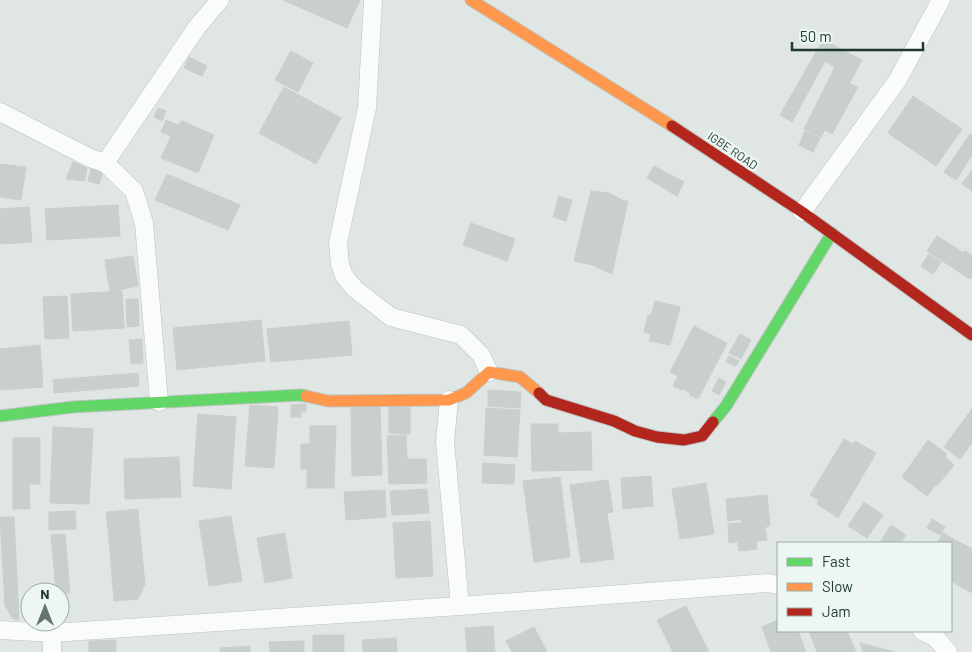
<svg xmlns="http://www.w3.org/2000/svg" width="972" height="652" font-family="Barlow,sans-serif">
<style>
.building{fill:#c9cfcc;stroke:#c9cfcc}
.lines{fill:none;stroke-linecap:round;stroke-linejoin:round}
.street-casing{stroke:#bdc3c0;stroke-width:19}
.fast-casing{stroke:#bdc4c1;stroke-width:13}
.slow-casing{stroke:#bdc4c1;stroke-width:13}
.jam-casing{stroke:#bdc4c1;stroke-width:13}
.street{stroke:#fafbfb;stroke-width:18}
.fast{stroke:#63d668;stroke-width:11}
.slow{stroke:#ff974d;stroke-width:11}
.jam{stroke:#b3261e;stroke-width:11}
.labels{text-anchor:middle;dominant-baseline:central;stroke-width:5;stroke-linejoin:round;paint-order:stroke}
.street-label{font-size:12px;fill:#1f3832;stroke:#edf6f2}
</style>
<rect width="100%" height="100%" fill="#e0e6e3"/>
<path class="building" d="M283,0H360L347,28Z
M823,40L862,60L821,137L804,129L835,67L825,61L792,122L780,115Z
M291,51L313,63L298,92L275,80Z
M189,57L207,66L202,76L184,68Z
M850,84L858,87L832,134L825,130Z
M284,87L341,118L316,164L259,133Z
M913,96L962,129L936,166L888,133Z
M158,108L166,111L162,121L154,117Z
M166,120L178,125L182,121L214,135L198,173L161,158L171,136L161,132Z
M805,131L820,138L813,152L799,145Z
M970,134L972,135V155L956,180L944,172Z
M73,162L87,168L85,181L66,179Z
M0,164L26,167L21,200L0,197Z
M654,166L684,182L677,196L647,178Z
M91,169L103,172L99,184L88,181Z
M972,170V191L962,184Z
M167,174L240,205L228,230L155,200Z
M591,191L609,193L624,201H628L612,274L592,265L574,261Z
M559,196L572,200L566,221L553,217Z
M118,205L120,236L47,240L45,209Z
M29,207L32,242L0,244V209Z
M471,223L515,239L507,261L463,245Z
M937,236L964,253L965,251L972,255V276L970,279L927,251Z
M929,254L941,262L933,274L921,266Z
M133,256L138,286L110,292L105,260Z
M122,291L124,328L73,331L71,294Z
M67,296L69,338L45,339L43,297Z
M126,299H138L139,326L127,327Z
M655,301L680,307L670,345L649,341L651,334L644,332L648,315L651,316Z
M261,320L265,361L177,370L173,328Z
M349,321L352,355L271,362L267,329Z
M694,326L727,343L698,399L690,395L689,391L687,392V389L681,390L673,386L678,376L670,372Z
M740,334L751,340L741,359L729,353Z
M142,339L143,363L131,364L129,340Z
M40,345L43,387L0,390V349Z
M729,356L739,361L736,366L726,362Z
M138,373L139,386L54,393L53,380Z
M719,378L726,382L719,395L712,391Z
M488,390L521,392L520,408L488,406Z
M351,403H380L382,475L352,476Z
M306,404V412H301V417H291V405Z
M250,405L278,407L274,468L245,466Z
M389,407H410V434L389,433Z
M486,408L520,410L517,457L484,455Z
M972,409V443L960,459L944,447Z
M198,414L236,417L231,489L193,486Z
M531,424H558V433L591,432L592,470L532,471Z
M310,426H336L334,488H307V469H301V444H310Z
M53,427L93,429L89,504L50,503Z
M406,435L407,459H426L427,483L389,484L387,436Z
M13,438H40V484H29L30,509H13Z
M844,439L853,444L855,441L876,453L838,518L817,504L819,500L810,495Z
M928,440L947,454L945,457L954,465L937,486L935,485L927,496L902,477Z
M179,457L181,497L125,499L124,459Z
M483,463L515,465L514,484L482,483Z
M651,476L653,506L623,509L621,478Z
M560,477L570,557L534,562L523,481Z
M608,480L613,512L607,513L614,559L581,563L570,485Z
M706,483L714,534L680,539L672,489Z
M427,489L429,513L392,515L390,491Z
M385,490L386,517L346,520L344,492Z
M767,495L770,525L765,528L767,540L756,541L757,549L739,551L738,542L729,543L728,524L742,523L741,519L728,521L726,499Z
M864,502L883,515L867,538L848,526Z
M138,509L139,525L108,528L106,512Z
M75,511L76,529L49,530V512Z
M231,516L242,581L209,586L199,521Z
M0,517H14L19,620L13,619L5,606Z
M932,519L945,527L940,535L927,528Z
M430,521L433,576L396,578L393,523Z
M139,525L145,584L138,599L114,601L108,528Z
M891,525L906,535L901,543L880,542Z
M285,533L292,578L265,583L257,538Z
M943,533L972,549V593L951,581V543H937Z
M65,534L70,593H60V592H56L51,535Z
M686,606L709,652H673L657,620Z
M778,620V631H798L806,652H771L762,627Z
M493,626L495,652H467L465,628Z
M534,627L547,652H512L506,641Z
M809,631H847L856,652H817Z
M313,635H344V652H313Z
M396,638L397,652H363L362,640Z
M116,640V652H89V641Z
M304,641V652H270L269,642Z
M860,643L895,652H863Z
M250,646V652H220V648Z"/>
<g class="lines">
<defs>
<path id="street" d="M373,0L367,108L338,243L340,264L344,276L355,289L391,317L461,335L481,355L489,372
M0,112L90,158L105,163L134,191L144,223L159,402
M105,163L197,27L220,0
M802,212L897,81L941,0
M449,400L445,442L460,606
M0,630L52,633L460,606L768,583L778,585
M922,631L935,637L948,652
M52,633V652"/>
<path id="fast" d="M0,416L73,407L300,395L306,396
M713,422L726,406L832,233"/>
<path id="slow" d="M471,0L672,126
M306,396L328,401L449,400L466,393L489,372L520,377L539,393"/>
<path id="jam" d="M672,126L802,212L972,335
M539,393L546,400L614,421L635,431L657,437L684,440L702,436L713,422"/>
</defs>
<use href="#street" class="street-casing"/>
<use href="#fast" class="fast-casing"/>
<use href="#slow" class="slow-casing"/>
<use href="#jam" class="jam-casing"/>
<use href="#street" class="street"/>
<use href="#fast" class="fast"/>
<use href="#slow" class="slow"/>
<use href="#jam" class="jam"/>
</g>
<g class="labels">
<g class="street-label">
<text transform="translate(733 150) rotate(34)">IGBE ROAD</text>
</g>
</g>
<rect x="777" y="542" width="175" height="90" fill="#edf6f2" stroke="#9baaa5"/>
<rect x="787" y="558" width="25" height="8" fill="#63d668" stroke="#9baaa5"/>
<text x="822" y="567" font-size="15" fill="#1f3832">Fast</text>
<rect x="787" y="583" width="25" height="8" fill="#ff974d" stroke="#9baaa5"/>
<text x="822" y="592" font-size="15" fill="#1f3832">Slow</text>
<rect x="787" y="608" width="25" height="8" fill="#b3261e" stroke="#9baaa5"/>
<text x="822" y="617" font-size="15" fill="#1f3832">Jam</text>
<g transform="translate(45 607)"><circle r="24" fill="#edf6f2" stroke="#9baaa5"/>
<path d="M0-4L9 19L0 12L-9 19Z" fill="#637570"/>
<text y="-8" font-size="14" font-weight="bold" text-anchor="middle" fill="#1f3832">N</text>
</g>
<path d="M792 42v8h131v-8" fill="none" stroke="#1f3832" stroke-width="2.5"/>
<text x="800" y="42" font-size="15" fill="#1f3832" stroke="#edf6f2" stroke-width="4" paint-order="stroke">50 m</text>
</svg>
